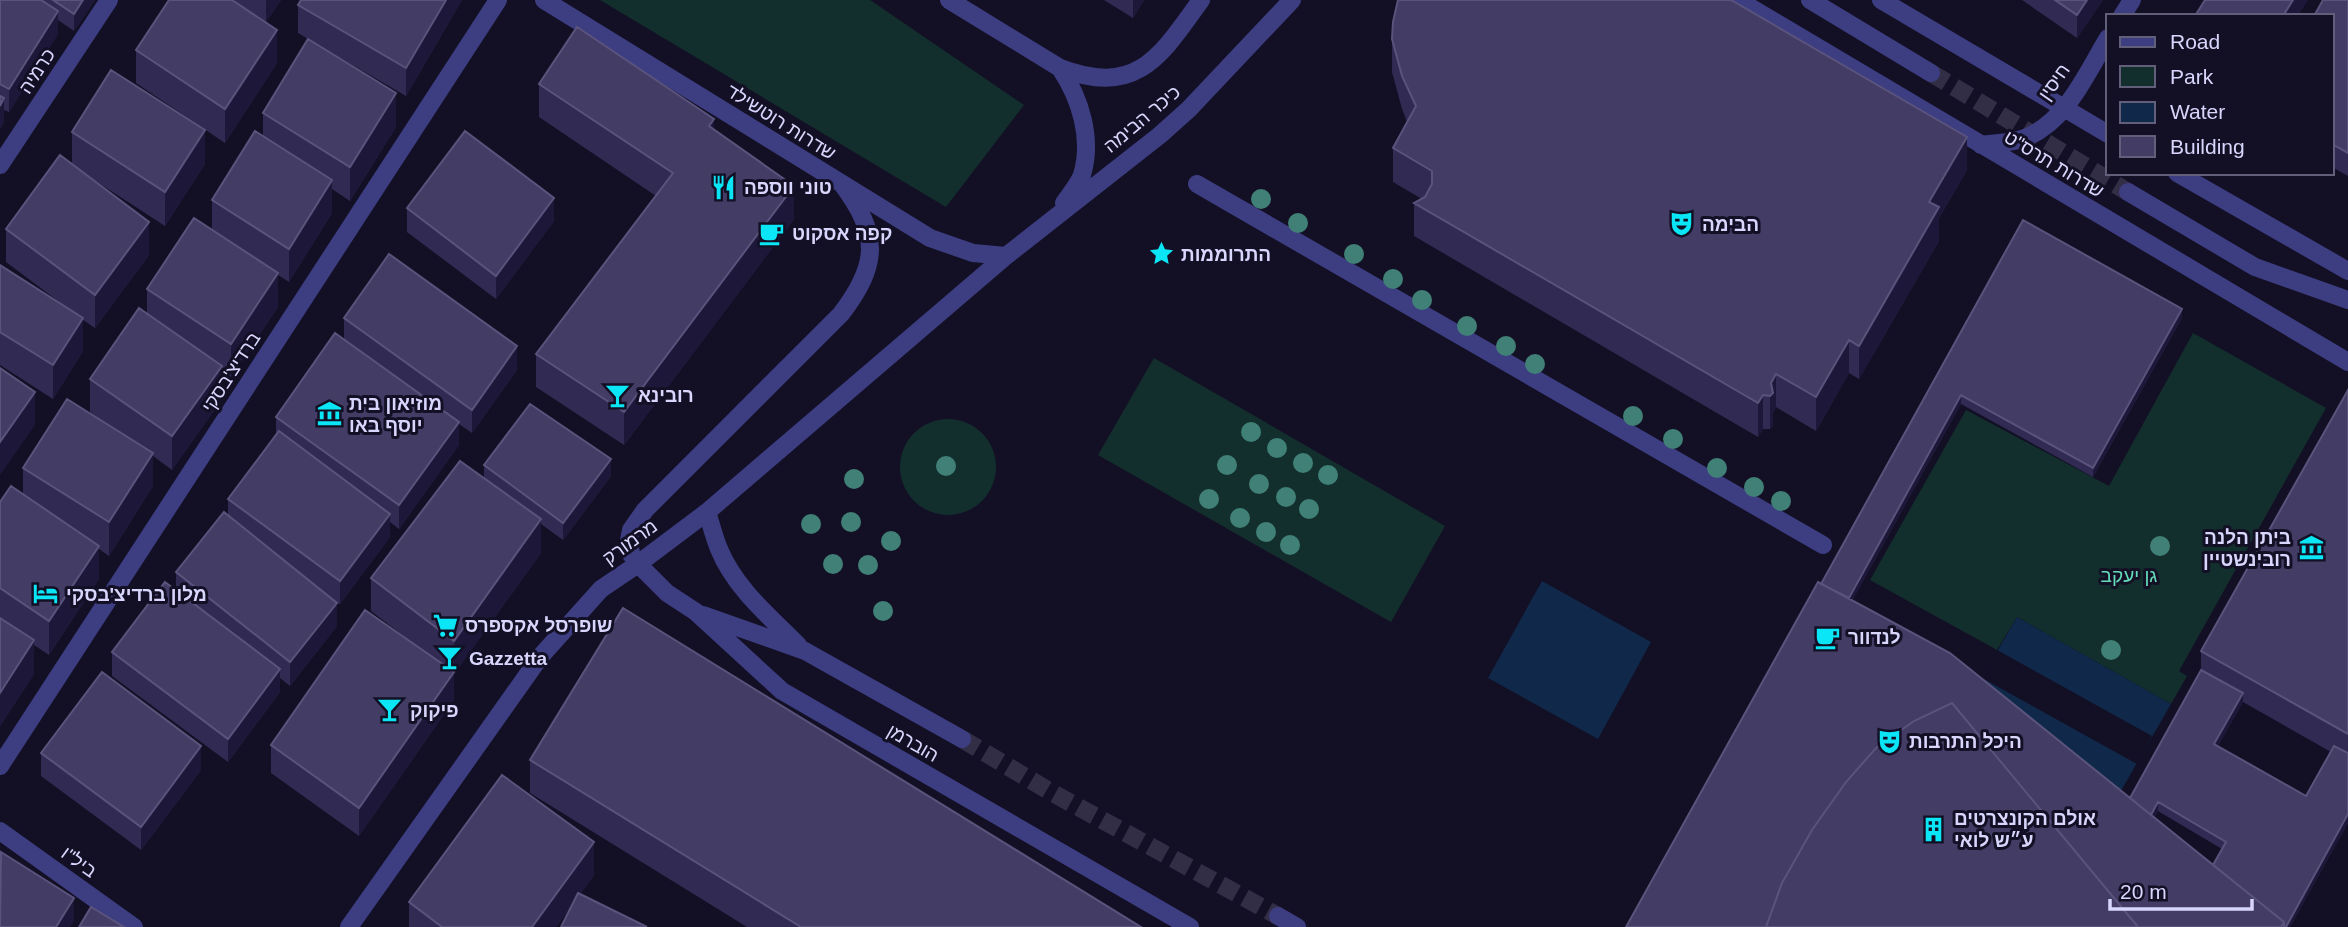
<svg xmlns="http://www.w3.org/2000/svg" width="2348" height="927" font-family="Helvetica,Heebo,sans-serif">
<style>
.green{fill:#132f2d}
.water{fill:#102849}
.pier{fill:#131025}
.lines{fill:none;stroke-linecap:round;stroke-linejoin:round}
.minor-tunnel{stroke:#312e45;stroke-width:18;stroke-dasharray:18 9;stroke-linecap:butt}
.minor{stroke:#3d3d82;stroke-width:18}
.tree{fill:#408076}
.wall{fill:#312a53;fill-rule:evenodd}
.shaded-wall{fill:#1d1839}
.building{fill:#433c65;stroke:#5a547d;stroke-width:2}
.labels{text-anchor:middle;dominant-baseline:central;stroke-width:6;stroke-linejoin:round;paint-order:stroke}
.street-label{font-size:19px;fill:#d9d6fd;stroke:#131025}
.poi-label{font-size:19px;font-weight:bold;fill:#d9d6fd;stroke:#131025;text-anchor:start}
.park-label{font-size:19px;fill:#64dbb9;stroke:#131025}
</style>
<rect width="100%" height="100%" fill="#131025"/>
<path class="green" d="M600,0H870L1024,105L946,207Z
M2193,333L2326,408L2179,671L2187,676L2171,704L2017,617L1997,650L1870,580L1966,410L2109,486Z
M1154,358L1445,526L1391,622L1098,455Z
M900 467a48 48 0 1 1 96 0a48 48 0 1 1-96 0Z"/>
<path class="water" d="M1542,581L1651,642L1598,739L1488,678Z
M2017,617L2171,704L2118,796L1964,709Z"/>
<path class="pier" d="M1997,650L2152,736L2137,764L1982,678Z"/>
<g class="lines">
<path class="minor-tunnel" d="M1931,73L2128,192
M962,739L1049,791L1278,916"/>
<path class="minor" d="M544,0L930,238L973,253L1006,256
M949,0L1060,68C1080,98 1093,138 1082,175C1078,185 1070,194 1064,203
M1738,0L2348,362
M1810,0L1931,73
M1881,0L2108,134
M2122,16L2132,0
M1060,68C1137,97 1160,57 1201,0
M1981,145C1995,143 2012,143 2025,138C2067,121 2086,74 2108,38
M0,165L109,0
M2177,173L2348,271
M842,184C879,234 880,263 841,314L645,510L631,530L629,540L631,554L638,564L667,593L696,612L782,691L1190,927
M1197,184L1823,545
M2128,192L2255,267L2348,300
M707,512C711,524 714,537 719,549C735,588 769,616 798,645
M703,615L805,651L962,739
M0,766L498,0
M0,831L134,927
M1278,916L1297,927
M349,927L540,657L601,589L638,564L707,512L1006,256L1160,135L1189,109L1292,0"/>
</g>
<g class="tree">
<circle cx="1261" cy="199" r="10"/>
<circle cx="1298" cy="223" r="10"/>
<circle cx="1354" cy="254" r="10"/>
<circle cx="1393" cy="279" r="10"/>
<circle cx="1422" cy="300" r="10"/>
<circle cx="1467" cy="326" r="10"/>
<circle cx="1506" cy="346" r="10"/>
<circle cx="1535" cy="364" r="10"/>
<circle cx="1633" cy="416" r="10"/>
<circle cx="1251" cy="432" r="10"/>
<circle cx="1673" cy="439" r="10"/>
<circle cx="1277" cy="448" r="10"/>
<circle cx="1303" cy="463" r="10"/>
<circle cx="1227" cy="465" r="10"/>
<circle cx="946" cy="466" r="10"/>
<circle cx="1717" cy="468" r="10"/>
<circle cx="1328" cy="475" r="10"/>
<circle cx="854" cy="479" r="10"/>
<circle cx="1259" cy="484" r="10"/>
<circle cx="1754" cy="487" r="10"/>
<circle cx="1286" cy="497" r="10"/>
<circle cx="1209" cy="499" r="10"/>
<circle cx="1781" cy="501" r="10"/>
<circle cx="1309" cy="509" r="10"/>
<circle cx="1240" cy="518" r="10"/>
<circle cx="851" cy="522" r="10"/>
<circle cx="811" cy="524" r="10"/>
<circle cx="1266" cy="532" r="10"/>
<circle cx="891" cy="541" r="10"/>
<circle cx="1290" cy="545" r="10"/>
<circle cx="2160" cy="546" r="10"/>
<circle cx="833" cy="564" r="10"/>
<circle cx="868" cy="565" r="10"/>
<circle cx="883" cy="611" r="10"/>
<circle cx="2111" cy="650" r="10"/>
</g>
<path class="wall" d="M0,0H95L74,31L58,20V34L9,112L4,110V122L0,129Z
M233,0H281L266,22Z
M301,0H462L406,96L323,48L396,127L350,201L332,189V213L289,282L278,275V307L231,377L222,371V399L172,470L153,456V486L109,556L99,549V579L49,655L34,645V674L0,726V502L23,495V468L111,427L90,412V379L147,314V289L212,229V200L263,136V113L308,39L298,33V5Z
M1104,0H1144L1133,18Z
M2022,0H2103L2077,38Z
M2348,0V176L2332,167V16Z
M1392,39L1967,170L1939,218V241L1859,379L1849,373L1816,431L1776,407L1773,413V426L1770,429H1763L1758,437L1414,236V203L1422,199L1393,182V148L1407,122L1402,109L1392,72Z
M136,50L277,63L225,143L136,83Z
M539,84L714,130L794,219L624,445L536,387V354L656,196L539,117Z
M72,132L205,164L165,226L88,176L149,255L95,328L83,320V351L53,399L0,365V265L66,307L6,262V229L72,163Z
M407,208L554,221L496,299L407,232Z
M2023,220L2182,318L2093,477L1961,404L1852,601L2130,798L2201,670V651L2348,390V823L2290,927H1626L1821,584ZM2243,702L2331,752L2306,796L2218,746ZM2158,811L2222,849L2213,865L2154,817Z
M344,318L517,370L472,433L459,424V445L399,529L390,522V537L340,604L337,603V626L290,686L280,678V692L228,762L112,676V652L176,591V572L228,515V499L276,434V417L344,339Z
M484,465L611,476L563,540L541,524V553L454,674V700L359,836L271,773V745L418,647L371,611V578L484,478Z
M41,753L201,770L141,850L41,776Z
M530,760L1141,927H747L530,793Z
M594,875L556,927H409V902Z"/>
<path class="shaded-wall" d="M83,0H95L74,31V14Z
M266,0H281L266,22Z
M446,0H462L406,96V68Z
M1133,0H1144L1133,18Z
M2087,0H2103L2077,38V15Z
M2293,0H2308L2298,16H2283Z
M58,11V34L9,112V89Z
M277,30V63L225,143V109Z
M396,93V127L350,201V167Z
M4,98V122L0,129V106Z
M714,119V152L709,126Z
M205,130V164L165,226V192Z
M1967,137V170L1939,218V241L1859,379V346L1929,202Z
M332,180V213L289,282V249Z
M794,186V219L624,445V412Z
M554,198V221L496,299V276Z
M149,222V255L95,328V295Z
M278,273V307L231,377V344Z
M2182,309V318L2093,477V468Z
M83,318V351L53,399V365Z
M1849,340V373L1816,431V397Z
M517,346V370L472,433V410Z
M222,366V399L172,470V436Z
M1776,374V407L1773,413V426L1770,429V396L1771,383Z
M35,392V425L0,475V442Z
M1763,395V429L1758,437V403Z
M1961,395V404L1845,614V605Z
M459,422V445L399,529V505Z
M153,453V486L109,556V522Z
M611,459V476L563,540V523Z
M390,514V537L340,604V581Z
M541,519V553L454,674V641Z
M99,546V579L49,655V621Z
M337,603V626L290,686V662Z
M34,640V674L0,726V693Z
M280,669V692L228,762V739Z
M454,672V700L359,836V808Z
M2243,693V702L2214,753V744Z
M201,746V770L141,850V827Z
M2158,802V811L2148,829V820Z
M2348,814V823L2290,927H2286Z
M594,842V875L556,927H532Z
M74,898V921L70,927H56Z"/>
<path class="building" d="M0,0H41L58,11L9,89L0,84Z
M53,0H83L74,14Z
M169,0H232L277,30L225,109L136,50Z
M301,0H446L406,68L298,5Z
M1398,0H1731L1967,137L1929,202L1939,207L1859,346L1849,340L1816,397L1776,374L1771,383L1773,393L1770,396L1763,395L1758,403L1414,203L1425,197L1432,184V171L1393,148L1416,106L1402,76L1392,39L1393,22Z
M2055,0H2087L2077,15Z
M2205,0H2293L2283,16H2195Z
M2323,0H2348V153L2332,144V16H2314Z
M577,27L714,119L709,126L794,186L624,412L536,354L673,173L539,84Z
M308,39L396,93L350,167L263,113Z
M111,70L205,130L165,192L72,132Z
M0,96L4,98L0,106Z
M255,131L332,180L289,249L212,200Z
M465,131L554,198L496,276L407,208Z
M60,155L149,222L95,295L6,229Z
M194,218L278,273L231,344L147,289Z
M2023,220L2182,309L2093,468L1961,395L1849,598L1821,584Z
M389,254L517,346L472,410L344,318Z
M0,265L83,318L53,365L0,332Z
M139,308L222,366L172,436L90,379Z
M335,333L459,422L399,505L276,417Z
M0,368L35,392L0,442Z
M2348,390V734L2201,651Z
M67,399L153,453L109,522L23,468Z
M530,404L611,459L563,523L484,465Z
M279,431L390,514L340,581L228,499Z
M460,461L541,519L454,641L371,578Z
M11,486L99,546L49,621L0,588V502Z
M224,512L337,603L290,662L176,572Z
M165,582L280,669L228,739L112,652Z
M1818,582L1950,653L2284,922L2281,927H2138L1952,703L1914,721L1876,748L1846,782L1812,830L1782,883L1766,927H1626Z
M623,608L1141,927H801L530,760Z
M365,610L454,672L359,808L271,745Z
M0,618L34,640L0,693Z
M2201,670L2243,693L2214,744L2306,796L2334,746L2348,753V814L2286,927H2284V922L2213,865L2226,842L2158,802L2151,815L2130,798Z
M102,672L201,746L141,827L41,753Z
M1952,703L2138,927H1766L1782,883L1812,830L1846,782L1876,748L1914,721Z
M502,775L594,842L532,927H442L409,902Z
M1,852L74,898L56,927H0Z
M578,893L647,927H561Z
M91,907L124,927H79Z"/>
<defs>
<symbol id="restaurant-bare" viewBox="-9 -9 18 18"><path d="M-5-6h1v4h1v-4h1v4h1v-4h1v5L-1.5 .5V6h-2V.5L-5-1ZM5-6V6H3V1.5H1.5Q1.5-4 5-6Z" fill="#0ae6f5" stroke="#131025" stroke-width="2.5" paint-order="stroke"/></symbol>
<symbol id="theatre-bare" viewBox="-9 -9 18 18"><path d="M-5-5.5Q0-4 5-5.5V0Q5 5 0 6Q-5 5-5 0ZM-3.3-2.5H-1v1.5H-3.3ZM1-2.5H3.3v1.5H1ZM-2.8 1Q0 5.5 2.8 1Z" fill="#0ae6f5" stroke="#131025" stroke-width="2.5" paint-order="stroke"/></symbol>
<symbol id="cafe-bare" viewBox="-9 -9 18 18"><path d="M-5.5-4.5H6V0H3Q3 3.5 0 3.5H-2.5Q-5.5 3.5-5.5 0ZM3-3.2v2h1.7v-2ZM-6 4.5H4V6H-6Z" fill="#0ae6f5" stroke="#131025" stroke-width="2.5" paint-order="stroke"/></symbol>
<symbol id="sight-bare" viewBox="-9 -9 18 18"><path d="M0-6L1.8-2.2L6-1.7L2.9 1.2L3.7 5.4L0 3.3L-3.7 5.4L-2.9 1.2L-6-1.7L-1.8-2.2Z" fill="#0ae6f5" stroke="#131025" stroke-width="2.5" paint-order="stroke"/></symbol>
<symbol id="bar-bare" viewBox="-9 -9 18 18"><path d="M-6-5H6L.8 .8V4.5H3.5V6h-7V4.5H-.8V.8Z" fill="#0ae6f5" stroke="#131025" stroke-width="2.5" paint-order="stroke"/></symbol>
<symbol id="museum-bare" viewBox="-9 -9 18 18"><path d="M0-6L6-3V-2H-6V-3ZM-5-1h2V3h-2ZM-1-1h2V3h-2ZM3-1h2V3H3ZM-6 4H6V6H-6Z" fill="#0ae6f5" stroke="#131025" stroke-width="2.5" paint-order="stroke"/></symbol>
<symbol id="hotel-bare" viewBox="-9 -9 18 18"><path d="M-6-4.5h1.5V1H6V5H4.5V3h-9V5H-6ZM-4 0a1.8 1.8 0 1 1 3.6 0ZM.5 0V-2.5h3Q6-2.5 6 0Z" fill="#0ae6f5" stroke="#131025" stroke-width="2.5" paint-order="stroke"/></symbol>
<symbol id="supermarket-bare" viewBox="-9 -9 18 18"><path d="M-6-5.5h2.5l.6 2H6L4.5 2H-2.5L-4.4-4H-6ZM-1.5 3.2a1.3 1.3 0 1 0 .1 0ZM3 3.2a1.3 1.3 0 1 0 .1 0Z" fill="#0ae6f5" stroke="#131025" stroke-width="2.5" paint-order="stroke"/></symbol>
<symbol id="building-bare" viewBox="-9 -9 18 18"><path d="M-4-6H4V6H1V3H-1V6H-4ZM-2.5-4.3h1.7v1.8h-1.7ZM.8-4.3h1.7v1.8H.8ZM-2.5-1h1.7V.8h-1.7ZM.8-1h1.7V.8H.8Z" fill="#0ae6f5" stroke="#131025" stroke-width="2.5" paint-order="stroke"/></symbol>
</defs>
<g fill-rule="evenodd">
<use href="#restaurant-bare" x="706" y="170" width="35" height="35"/>
<use href="#theatre-bare" x="1664" y="206" width="35" height="35"/>
<use href="#cafe-bare" x="754" y="216" width="35" height="35"/>
<use href="#sight-bare" x="1144" y="236" width="35" height="35"/>
<use href="#bar-bare" x="600" y="378" width="35" height="35"/>
<use href="#museum-bare" x="312" y="396" width="35" height="35"/>
<use href="#museum-bare" x="2294" y="530" width="35" height="35"/>
<use href="#hotel-bare" x="28" y="576" width="35" height="35"/>
<use href="#supermarket-bare" x="428" y="608" width="35" height="35"/>
<use href="#cafe-bare" x="1810" y="620" width="35" height="35"/>
<use href="#bar-bare" x="432" y="640" width="35" height="35"/>
<use href="#bar-bare" x="372" y="692" width="35" height="35"/>
<use href="#theatre-bare" x="1872" y="724" width="35" height="35"/>
<use href="#building-bare" x="1916" y="812" width="35" height="35"/>
</g>
<g class="labels">
<g class="street-label">
<text transform="translate(37 71) rotate(-57)">כרמיה</text>
<text transform="translate(2054 82) rotate(-55)">חיסין</text>
<text transform="translate(1142 119) rotate(-40)">כיכר הבימה</text>
<text transform="translate(781 122) rotate(32)">שדרות רוטשילד</text>
<text transform="translate(2054 164) rotate(31)">שדרות תרס"ט</text>
<text transform="translate(231 372) rotate(-57)">ברדיצ'בסקי</text>
<text transform="translate(630 542) rotate(-36)">מרמורק</text>
<text transform="translate(913 743) rotate(30)">הוברמן</text>
<text transform="translate(79 862) rotate(36)">ביל"ו</text>
</g>
<g class="poi-label">
<text x="744" y="187">טוני ווספה</text>
<text x="1702" y="224">הבימה</text>
<text x="792" y="233">קפה אסקוט</text>
<text x="1181" y="254">התרוממות</text>
<text x="638" y="395">רובינא</text>
<text x="349" y="403">מוזיאון בית<tspan x="349" dy="22">יוסף באו</tspan></text>
<text x="2291" y="537" text-anchor="end">ביתן הלנה<tspan x="2291" dy="22">רובינשטיין</tspan></text>
<text x="66" y="594">מלון ברדיצ'בסקי</text>
<text x="465" y="625">שופרסל אקספרס</text>
<text x="1848" y="637">לנדוור</text>
<text x="469" y="658">Gazzetta</text>
<text x="410" y="710">פיקוק</text>
<text x="1909" y="741">היכל התרבות</text>
<text x="1954" y="818">אולם הקונצרטים<tspan x="1954" dy="22">ע״ש לואי</tspan></text>
</g>
<g class="park-label">
<text x="2129" y="575">גן יעקב</text>
</g>
</g>
<rect x="2106" y="14" width="228" height="161" fill="#131025" stroke="#625f7b" stroke-width="2"/>
<rect x="2120" y="37" width="35" height="10" fill="#3d3d82" stroke="#625f7b" stroke-width="2"/>
<text x="2170" y="49" font-size="21" fill="#d9d6fd">Road</text>
<rect x="2120" y="66" width="35" height="21" fill="#132f2d" stroke="#625f7b" stroke-width="2"/>
<text x="2170" y="84" font-size="21" fill="#d9d6fd">Park</text>
<rect x="2120" y="102" width="35" height="21" fill="#102849" stroke="#625f7b" stroke-width="2"/>
<text x="2170" y="119" font-size="21" fill="#d9d6fd">Water</text>
<rect x="2120" y="136" width="35" height="21" fill="#433c65" stroke="#625f7b" stroke-width="2"/>
<text x="2170" y="154" font-size="21" fill="#d9d6fd">Building</text>
<path d="M2110 899v10h142v-10" fill="none" stroke="#d9d6fd" stroke-width="3.5"/>
<text x="2120" y="899" font-size="21" fill="#d9d6fd" stroke="#131025" stroke-width="5" paint-order="stroke">20 m</text>
</svg>
